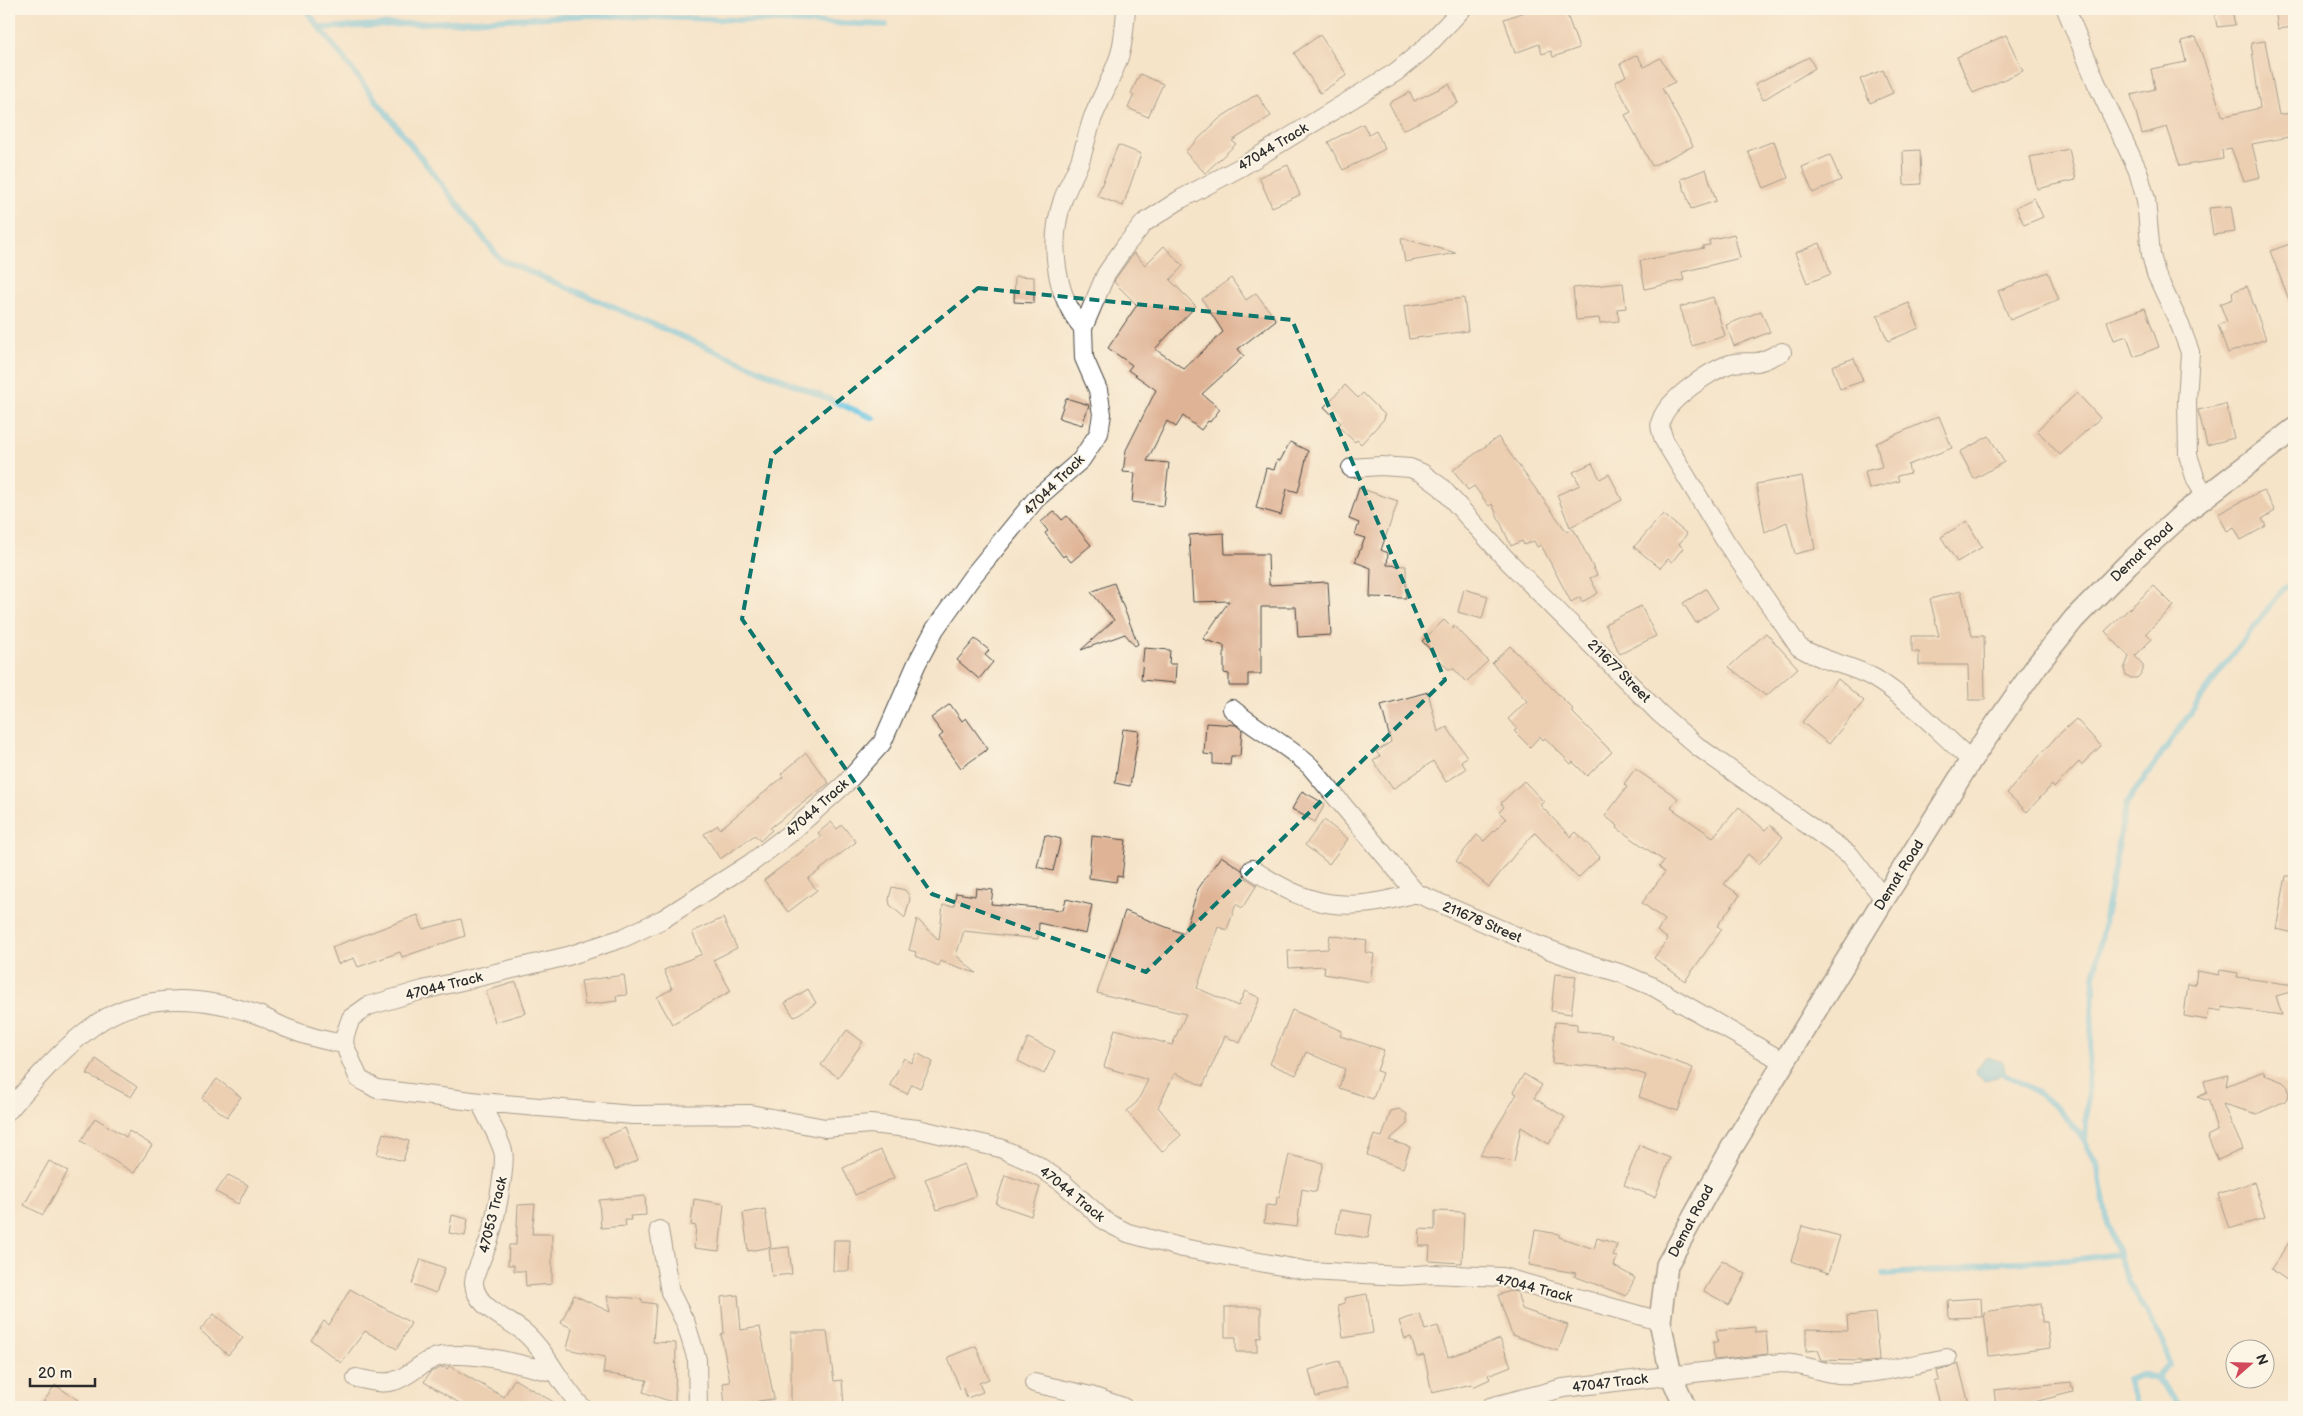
<svg xmlns="http://www.w3.org/2000/svg" width="2303" height="1416" font-family="'Balsamiq Sans',sans-serif">
<style>
.water{fill:#65c3e4;stroke:#487788}
.lines{fill:none;stroke-linecap:round;stroke-linejoin:round}
.stream{stroke:#65c3e4;stroke-width:6}
.building{fill:#dfb395}
.minor-casing{stroke:#494743;stroke-width:20}
.tertiary-casing{stroke:#494743;stroke-width:24}
.minor{stroke:#fff;stroke-width:18}
.tertiary{stroke:#fff;stroke-width:21}
.marked{fill:none;stroke:#0f766e;stroke-width:4;stroke-dasharray:10 6;stroke-linejoin:round}
.labels{text-anchor:middle;dominant-baseline:central;stroke-width:4;stroke-linejoin:round;paint-order:stroke}
.street-label{font-size:14px;fill:#2b2b2b;stroke:#fcf5e5}
</style>
<rect width="100%" height="100%" fill="#fcf5e5"/>
<filter id="ink" filterUnits="userSpaceOnUse"><feTurbulence type="fractalNoise" baseFrequency=".02" numOctaves="2"/><feDisplacementMap in="SourceGraphic" scale="10" xChannelSelector="R" yChannelSelector="G"/><feConvolveMatrix kernelMatrix="1 2 1 2 8 2 1 2 1" color-interpolation-filters="sRGB"/></filter>
<filter id="wash" filterUnits="userSpaceOnUse"><feTurbulence type="fractalNoise" baseFrequency=".0096" numOctaves="4" result="noise"/><feDisplacementMap in="SourceGraphic" scale="20" xChannelSelector="R" yChannelSelector="G"/><feGaussianBlur stdDeviation="1.12" result="paint"/><feColorMatrix in="noise" values="0 0 0 0 0 0 0 0 0 0 0 0 0 0 0 0 0 1.4 0 .05"/><feComposite in="paint" operator="in"/></filter>
<g filter="url(#wash)">
<rect width="100%" height="100%" fill="#f5e4c9"/>
<path class="water" d="M1988,1057L2003,1062L2005,1070L1998,1078L1984,1081L1977,1075L1976,1070L1984,1059Z"/>
<g class="lines">
<path class="stream" d="M305,9L500,259L873,418
M320,28L592,15L886,25
M1996,1071C2031,1084 2064,1109 2084,1141
M1884,1274L1951,1270L1988,1263L2070,1260L2118,1254
M2137,1407L2128,1379L2140,1374L2157,1378
M2181,1407L2157,1378L2169,1364L2164,1343L2128,1282L2108,1224L2097,1163L2085,1142L2094,978L2126,804L2223,667L2283,589L2294,583"/>
</g>
<g id="blocks">
<path class="building" d="M1533,9H1565L1579,48L1553,57L1551,51L1542,54L1539,44L1515,53L1504,19Z
M2214,9H2232L2235,25L2217,27Z
M2275,9H2294V27L2278,29Z
M1320,35L1347,75L1320,93L1294,53Z
M2006,35L2023,71L1973,93L1957,57Z
M2196,37L2222,115L2225,116L2260,108L2251,43L2265,41L2279,115L2290,113L2294,136L2252,144L2260,177L2244,181L2231,148L2222,150L2223,159L2180,166L2167,127L2142,134L2131,95L2155,89L2151,69L2186,62L2181,41Z
M1637,55L1644,67L1660,58L1675,82L1662,88L1693,146L1652,166L1625,115L1631,112L1615,82L1626,76L1620,64Z
M1809,57L1815,68L1763,100L1755,84Z
M1883,70L1893,93L1870,103L1860,79Z
M1140,74L1163,84L1148,117L1128,108L1134,95L1131,93Z
M1449,84L1458,103L1403,130L1389,103L1410,92L1414,101Z
M1257,94L1271,116L1232,141L1236,144L1205,173L1185,152L1220,118Z
M1363,124L1369,135L1376,131L1385,149L1343,170L1328,142Z
M1774,141L1788,178L1764,188L1748,151Z
M1118,145L1141,154L1123,206L1097,196Z
M2069,149L2076,180L2037,189L2030,157Z
M1920,150L1921,184L1904,185L1903,151Z
M1830,155L1841,180L1813,193L1802,167Z
M1288,165L1300,195L1272,207L1259,177Z
M1706,169L1716,201L1691,209L1681,179Z
M2034,198L2043,217L2024,225L2016,207Z
M2231,206L2235,232L2213,235L2209,208Z
M1734,234L1740,258L1682,272L1684,280L1645,289L1640,261L1704,248L1703,246L1710,245L1709,240Z
M1401,238L1456,253L1405,262Z
M1820,243L1831,274L1807,283L1795,253Z
M2290,244L2294,253L2293,310L2270,251Z
M1164,246L1183,266L1170,280L1196,306L1155,349L1184,369L1223,332L1202,299L1231,278L1246,300L1256,293L1276,320L1238,349L1244,356L1202,394L1220,409L1210,422L1208,421L1201,430L1183,416L1176,427L1167,421L1147,461L1169,463L1164,506L1132,502L1135,473L1123,472L1126,450L1156,390L1128,370L1132,365L1108,348L1137,305L1114,282L1115,279L1134,253L1145,265Z
M2048,272L2059,300L2010,320L1998,291Z
M1015,276L1034,277V303L1014,302Z
M1623,283L1626,308L1617,309L1619,321L1600,323L1599,318L1576,320L1573,288Z
M2247,286L2266,339L2228,353L2218,325L2227,322L2220,304L2233,299L2232,292Z
M1713,297L1725,336L1692,346L1680,307Z
M1464,298L1468,331L1409,339L1404,306Z
M1909,303L1919,328L1888,341L1877,316Z
M2145,308L2159,347L2134,357L2127,336L2114,340L2107,321Z
M1761,311L1770,332L1734,346L1726,325Z
M1854,358L1863,381L1840,389L1832,366Z
M1345,385L1358,398L1363,393L1385,415L1383,416L1385,418L1361,444L1357,440L1355,442L1338,426L1341,423L1324,407Z
M2077,393L2100,418L2060,455L2037,430Z
M1066,398L1089,405L1082,425L1059,418Z
M2226,404L2234,438L2207,445L2198,410Z
M1939,416L1952,448L1908,465L1910,473L1897,476L1899,481L1869,489L1865,471L1882,467L1876,443Z
M1989,436L2004,462L1974,479L1960,452Z
M1498,437L1567,532L1573,528L1597,575L1590,578L1598,593L1582,602L1580,597L1571,602L1541,545L1537,547L1534,541L1524,545L1522,541L1511,546L1492,504L1489,506L1474,486L1468,490L1453,470Z
M1290,442L1308,451L1298,492L1287,489L1281,515L1256,508L1266,468L1274,470L1277,460L1280,461Z
M1592,463L1600,479L1609,474L1622,500L1570,527L1557,495L1580,485L1573,472Z
M1802,476L1815,549L1795,554L1787,522L1765,532L1756,484Z
M1359,488L1398,501L1381,550L1388,553L1387,565L1406,566V598L1370,597L1371,568L1355,562L1365,538L1355,535L1359,523L1349,519Z
M2263,490L2275,511L2262,519L2266,526L2241,540L2234,527L2227,531L2218,514Z
M1054,511L1062,520L1067,516L1091,545L1071,562L1065,555L1063,557L1045,533L1048,531L1041,522Z
M1663,514L1687,534L1679,544L1683,548L1672,562L1668,559L1660,568L1634,547Z
M1967,521L1982,547L1957,562L1941,537Z
M1224,533L1225,554H1268L1269,585L1328,582L1331,635L1298,637L1296,607H1261V674H1248V686H1229V674L1224,673V646L1203,639L1229,601L1193,602L1189,535Z
M1114,583L1138,644L1135,646L1125,634L1081,650L1114,620L1091,592Z
M2154,586L2174,606L2146,633L2152,639L2135,656L2143,665V671L2137,678H2131L2126,675L2124,669L2129,657L2105,631Z
M1464,589L1488,596L1482,619L1458,612Z
M1706,589L1718,608L1696,623L1683,603Z
M1961,591L1972,636H1984L1985,700H1969L1968,665H1919V652H1912V636H1939L1930,599Z
M1641,606L1656,636L1620,654L1605,624Z
M1444,620L1453,629L1454,625L1488,661L1466,682L1454,669H1448L1422,641Z
M1766,633L1798,668L1766,696L1729,667Z
M975,639L989,650L985,655L993,662L979,679L957,660Z
M1510,646L1573,709L1571,711L1612,752L1587,776L1573,762L1571,764L1545,738L1543,740L1540,736L1530,747L1514,731L1517,729L1508,719L1527,701L1492,663Z
M1144,648L1170,650L1169,664H1176L1175,683L1141,680Z
M1838,679L1864,701L1829,744L1802,722Z
M1428,692L1438,732L1447,727L1467,757L1461,761L1466,769L1446,782L1433,761L1393,789L1373,761L1380,756L1376,752L1391,742L1381,705Z
M950,704L962,721L966,718L988,749L961,768L939,737L943,734L931,718Z
M2076,719L2101,746L2081,765L2079,762L2054,788L2052,785L2027,812L2007,793L2056,737Z
M1206,723L1236,725L1242,730L1240,756H1231L1230,765L1213,764V755L1204,754Z
M1123,729L1139,731L1130,786L1115,783Z
M806,753L829,783L770,828L772,830L760,841L755,835L720,859L704,834L718,825L720,829L783,777L781,774Z
M1635,769L1678,798L1671,808L1713,837L1739,807L1765,830L1770,825L1783,837L1759,864L1748,854L1724,884L1740,895L1717,926L1722,929L1685,981L1654,958L1668,939L1657,931L1665,920L1642,903L1665,872L1659,867L1664,861L1617,828L1618,826L1605,816L1627,787L1624,784Z
M1524,781L1544,802L1540,805L1571,837L1576,832L1600,857L1578,878L1535,833L1516,853L1489,887L1456,861L1477,835L1484,841L1506,819L1499,812L1504,807L1501,803Z
M1302,791L1325,804L1315,822L1292,809Z
M1324,820L1348,839L1329,864L1305,845Z
M831,822L837,829L842,825L856,842L808,879L817,890L788,912L764,880L821,837L818,833Z
M1045,835L1061,839L1053,871L1037,867Z
M1092,836L1126,840L1122,877L1117,876L1116,882L1089,878Z
M1221,856L1242,870L1246,878L1257,885L1242,908L1236,904L1227,930L1218,927L1197,988L1238,1006L1245,991L1260,998L1240,1043L1225,1036L1203,1086L1175,1073L1158,1107L1181,1135L1162,1152L1127,1111L1137,1102L1148,1080L1104,1067L1115,1029L1172,1045L1186,1014L1097,993L1125,911L1184,934L1198,889Z
M2286,876H2294V933L2276,929Z
M892,887L905,890L908,894L910,899L905,918L890,905L889,899Z
M976,888L993,890L991,904L1063,910L1066,899L1092,905L1086,934L1039,923L1038,939L964,931L956,955L976,973L940,961L939,966L915,956L916,952L909,950L917,919L939,940L943,905L954,906L956,893L975,896Z
M418,915L423,929L461,919L465,936L402,957L400,952L358,967L354,958L338,964L332,947Z
M723,918L737,948L713,960L731,991L672,1024L657,997L672,989L664,970L702,954L692,932Z
M1330,935L1367,941L1365,952L1374,954L1370,982L1324,974L1325,966L1289,968L1288,951L1328,949Z
M2220,970L2238,973L2237,977L2294,985V991L2276,996L2282,1015L2222,1007V1011L2209,1009L2207,1020L2184,1016L2188,984L2195,985L2197,971L2219,975Z
M1555,974L1576,976L1571,1014L1551,1011Z
M624,975L627,995L616,996L617,1001L585,1005L581,981Z
M516,982L526,1013L495,1022L486,991Z
M808,989L816,1003L794,1017L785,1003Z
M1292,1010L1342,1031L1340,1036L1384,1050L1377,1071L1382,1073L1373,1099L1339,1088L1345,1069L1306,1052L1296,1075L1270,1064Z
M1555,1022L1577,1024V1031L1612,1034L1611,1038L1693,1068L1678,1111L1639,1097L1646,1075L1626,1069L1552,1063Z
M847,1030L863,1042L838,1077L821,1065Z
M1028,1038L1055,1051L1044,1074L1018,1061Z
M917,1053L933,1062L920,1088L912,1084L907,1094L890,1085L904,1058L912,1063Z
M96,1059L137,1087L131,1097L87,1074Z
M2264,1071L2265,1075L2283,1082L2288,1087L2289,1095L2285,1101L2257,1114L2223,1104L2243,1149L2218,1160L2207,1136L2217,1131L2209,1101L2197,1097L2207,1093L2204,1081L2228,1075L2226,1086Z
M1524,1074L1542,1085L1534,1098L1565,1117L1549,1144L1521,1127L1514,1162L1480,1155L1517,1094L1513,1092Z
M217,1079L241,1097L227,1117L202,1098Z
M1399,1109L1407,1114V1124L1389,1140L1410,1147L1403,1168L1367,1155L1374,1135L1382,1137L1391,1111Z
M95,1118L126,1137L129,1131L152,1145L134,1173L81,1141Z
M625,1128L638,1160L615,1170L602,1138Z
M383,1133L409,1141L403,1161L377,1154Z
M1639,1145L1670,1158L1655,1197L1624,1185Z
M881,1150L894,1178L855,1195L843,1168Z
M1289,1155L1323,1163L1316,1192L1302,1189L1297,1227L1264,1223L1266,1205L1276,1206L1277,1197H1279Z
M49,1161L68,1171L43,1215L24,1205Z
M964,1164L976,1196L937,1210L925,1179Z
M228,1175L248,1185L238,1204L216,1192Z
M1005,1175L1040,1187L1031,1216L996,1204Z
M2254,1182L2265,1218L2229,1229L2218,1194Z
M645,1196L646,1215L630,1216L631,1220H625L626,1226L601,1228L599,1200Z
M694,1199L724,1204L719,1251L694,1248L696,1226L691,1225Z
M535,1204L532,1234H552V1284L526,1286L525,1271H514V1265H508L509,1245H516L518,1205Z
M765,1209L771,1247L748,1251L743,1213Z
M1340,1210L1372,1215L1368,1238L1336,1233Z
M1435,1211L1464,1212L1462,1263L1429,1261L1430,1246H1419L1420,1229L1435,1230Z
M452,1215L468,1219L465,1236L449,1233Z
M1802,1226L1840,1236L1829,1273L1791,1261Z
M1535,1230L1559,1234V1237L1594,1249L1597,1238L1617,1244L1613,1256L1617,1257L1614,1266L1635,1278L1626,1296L1574,1276L1576,1273L1529,1265Z
M2294,1235V1285L2271,1269Z
M834,1240H850L849,1271H833Z
M789,1247L792,1274L772,1276L769,1249Z
M421,1259L445,1268L436,1293L412,1284Z
M1722,1260L1746,1274L1729,1305L1704,1291Z
M350,1289L411,1323L397,1349L365,1331L341,1363L311,1340L324,1321L329,1325Z
M1511,1291L1517,1292L1522,1309L1568,1325L1558,1351L1512,1335L1498,1295Z
M1367,1294L1373,1333L1343,1338L1338,1305L1345,1303L1344,1298Z
M574,1295L610,1312L607,1296L642,1299V1302L656,1304L653,1342L676,1343L675,1403L643,1392L647,1380L603,1373L605,1357L567,1349L572,1328L561,1323Z
M738,1295L741,1330L760,1327L774,1399L758,1401L759,1407H725L723,1383L730,1382L721,1334L724,1333L721,1297Z
M1981,1298L1982,1317L1949,1318L1948,1300Z
M2041,1303L2042,1322H2047L2050,1348L1989,1356L1984,1312Z
M1225,1307H1261V1337L1257,1338V1352H1236V1337H1225Z
M1875,1313L1879,1361L1861,1363V1361L1822,1360L1818,1350L1806,1351V1329L1848,1330L1847,1316Z
M214,1314L243,1338L228,1355L200,1330Z
M1420,1314L1425,1330L1438,1326L1448,1357L1500,1339L1511,1366L1488,1375L1490,1379L1473,1387L1472,1384L1432,1393L1424,1355L1417,1357L1411,1337L1405,1339L1399,1321Z
M1755,1327V1332L1766,1331L1768,1354L1714,1360L1713,1342H1718L1716,1331Z
M791,1332H827L834,1381L842,1380L844,1407H805V1405L791,1406Z
M976,1346L989,1379L979,1383L983,1392L967,1398L963,1388L960,1389L948,1357Z
M1339,1361L1347,1388L1316,1397L1309,1370Z
M1958,1363L1970,1407H1941L1934,1382L1939,1380L1937,1371L1949,1368Z
M449,1366L504,1397L514,1379L562,1407H466L424,1382L430,1372L444,1367L447,1369Z
M2071,1382L2073,1392L2015,1407H1996L1994,1390Z
M55,1385L89,1407H40Z"/>
</g>
</g>
<g filter="url(#ink)">
<use href="#blocks" fill-opacity="0" stroke="#494743" stroke-width="1"/>
<g class="lines">
<defs>
<path id="minor" d="M1462,9L1424,49L1396,72L1241,167L1181,199L1144,223L1126,245L1106,274L1083,328L1084,358L1098,390L1102,414L1099,433L1081,460L1036,499L972,577L935,629L917,663L882,743L846,783L789,834L751,863L663,919L623,938L568,956L423,990L368,1006L351,1018L345,1035L344,1044L359,1079L377,1089L480,1102L633,1115L750,1114L825,1128L870,1124L918,1129L1000,1148L1034,1163L1063,1183L1106,1222L1128,1233L1183,1248L1309,1271L1400,1276L1432,1274L1502,1277L1660,1321
M2066,9L2096,82L2138,171L2146,200L2151,255L2156,274L2180,325L2190,352L2187,401L2188,455L2196,480L2206,496
M1083,328C1054,295 1049,241 1063,199C1068,186 1075,174 1080,161C1085,146 1088,131 1093,117C1102,96 1113,76 1120,54C1124,39 1125,24 1126,9
M1782,352C1774,355 1765,361 1757,362C1748,363 1739,361 1730,364C1711,370 1669,399 1662,418C1658,425 1662,433 1664,440L1726,542L1799,647C1822,662 1850,664 1874,678C1909,699 1940,733 1971,760
M1351,468L1381,466L1410,468L1422,473L1441,487L1504,557L1659,713L1697,746L1850,855L1884,899
M1232,709C1257,730 1286,744 1310,766L1416,893L1537,945L1583,962L1623,974L1654,987L1784,1062
M1252,869C1313,909 1345,913 1416,893
M480,1102C487,1118 498,1134 503,1151C507,1164 494,1225 489,1240C486,1250 473,1275 474,1283C475,1307 508,1319 524,1332C548,1353 560,1385 582,1407
M9,1110C35,1080 63,1047 96,1024C145,990 208,997 261,1016C271,1020 279,1026 289,1029C306,1036 326,1041 344,1044
M659,1230L670,1292L686,1324L697,1360L698,1407
M356,1378C368,1380 382,1385 394,1381C411,1376 423,1359 442,1356C477,1351 522,1365 556,1373
M1034,1383L1091,1396L1123,1407
M1490,1407L1563,1388L1781,1363C1801,1363 1819,1372 1838,1374C1872,1376 1913,1364 1947,1358"/>
<path id="tertiary" d="M1685,1407L1671,1375L1660,1321L1667,1265L1731,1149L1884,899L1971,760L2038,664L2074,619L2128,564L2184,513L2294,429"/>
</defs>
<use href="#minor" class="minor-casing"/>
<use href="#tertiary" class="tertiary-casing"/>
<use href="#minor" class="minor"/>
<use href="#tertiary" class="tertiary"/>
</g>
</g>
<path d="M0 0H2303V1416H0ZM978,288L1292,320L1445,680L1146,972L932,894L742,619L772,455Z" fill="#f5e4c9" fill-opacity=".55" fill-rule="evenodd"/>
<path class="marked" d="M978,288L1292,320L1445,680L1146,972L932,894L742,619L772,455Z"/>
<g class="labels">
<g class="street-label">
<text transform="translate(1273 147) rotate(-31)">47044 Track</text>
<text transform="translate(1054 485) rotate(-45)">47044 Track</text>
<text transform="translate(2142 552) rotate(-43)">Demat Road</text>
<text transform="translate(1619 671) rotate(45)">211677 Street</text>
<text transform="translate(817 808) rotate(-42)">47044 Track</text>
<text transform="translate(1899 875) rotate(-58)">Demat Road</text>
<text transform="translate(1482 922) rotate(23)">211678 Street</text>
<text transform="translate(444 986) rotate(-14)">47044 Track</text>
<text transform="translate(1072 1194) rotate(39)">47044 Track</text>
<text transform="translate(493 1215) rotate(-76)">47053 Track</text>
<text transform="translate(1691 1221) rotate(-62)">Demat Road</text>
<text transform="translate(1534 1288) rotate(14)">47044 Track</text>
<text transform="translate(1610 1383) rotate(-7)">47047 Track</text>
</g>
</g>
<rect width="2303" height="1416" fill="none" stroke="#fcf5e5" stroke-width="30"/>
<g transform="translate(2250 1364) rotate(70)"><circle r="24" fill="#fcf5e5" stroke="#a8a49b"/>
<path d="M0-4L9 19L0 12L-9 19Z" fill="#d1495b"/>
<text y="-8" font-size="14" font-weight="bold" text-anchor="middle" fill="#2b2b2b">N</text>
</g>
<path d="M30 1378v8h65v-8" fill="none" stroke="#2b2b2b" stroke-width="2.5"/>
<text x="38" y="1378" font-size="15" fill="#2b2b2b" stroke="#fcf5e5" stroke-width="4" paint-order="stroke">20 m</text>
</svg>
